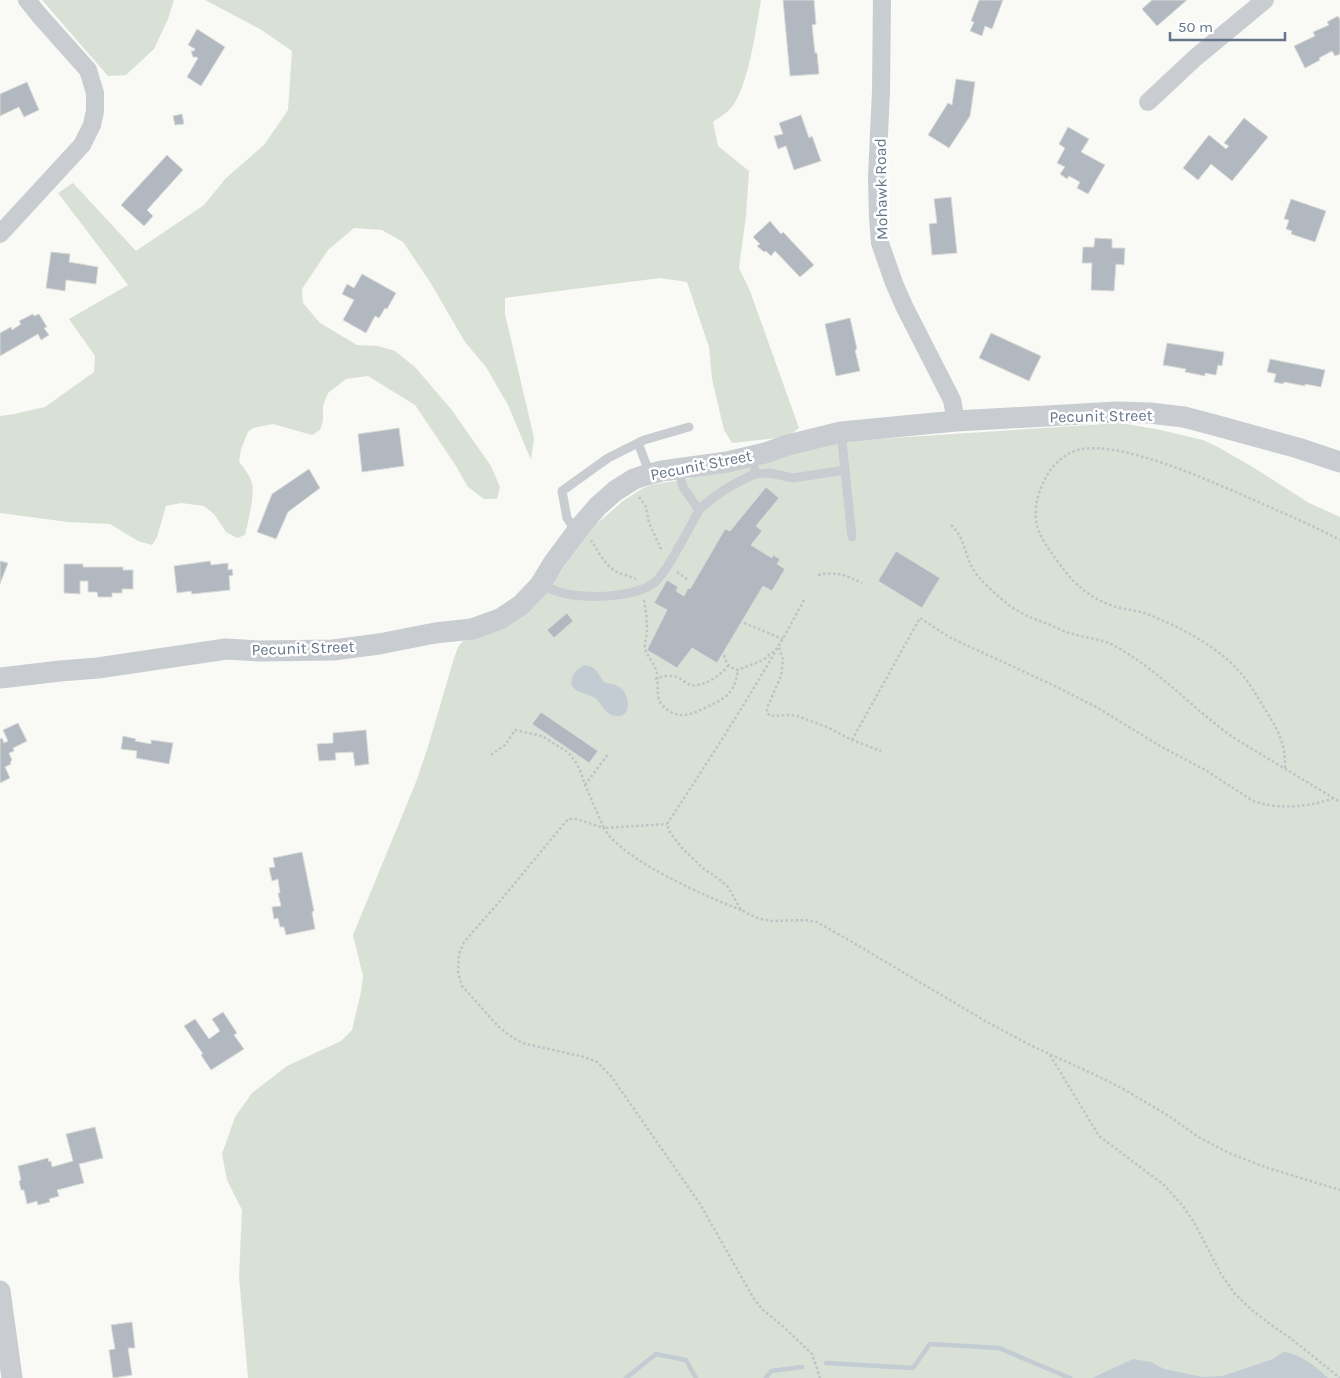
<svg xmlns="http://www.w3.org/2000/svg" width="1340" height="1378" font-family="Karla,sans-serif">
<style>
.green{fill:#d9e1d7}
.water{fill:#c2ccd2}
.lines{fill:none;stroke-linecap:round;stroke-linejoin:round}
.stream{stroke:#c2ccd2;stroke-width:4.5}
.building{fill:#b1b8c0;stroke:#dadbd8}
.path{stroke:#c0c2c5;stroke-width:2.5;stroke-dasharray:2.5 2.5;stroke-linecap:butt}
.service{stroke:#c9ccd0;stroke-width:9}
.minor{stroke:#c9ccd0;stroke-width:18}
.tertiary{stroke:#c9ccd0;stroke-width:21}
.labels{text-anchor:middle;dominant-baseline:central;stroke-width:5;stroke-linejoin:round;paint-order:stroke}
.street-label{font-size:16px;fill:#65758a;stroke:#fff}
</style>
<rect width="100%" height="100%" fill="#f9f9f6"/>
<path class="green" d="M42,0H174L168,19L154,49L126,75L108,76Z
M205,0H761C756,28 749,86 731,108C727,113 718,118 713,122L718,146L749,171L746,216L739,268L750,291L799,428L787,437L732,443L724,430L712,379L709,347L687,282L660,278L505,298V314L534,438L531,460L508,405L486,367L465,342L430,282L403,242L382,230L354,228L328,250L302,289L303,303L320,323L357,345L378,346L395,351L415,367L451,409L491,466L500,487L497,499H484L468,487L456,466L415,405L368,376L346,379L328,393L323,406V421L320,430L312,435L273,424L253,428L248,432L241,449L239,462C244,468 249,474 252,483C255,494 248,523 245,535L237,538L226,532L214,514L204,506L181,503L166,506L157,537L152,545L138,541L110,524L68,522L0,513V416L14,414L45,407L94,372L95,356L69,319L128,285L58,193L73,183L136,251L204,205L226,178L264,145L288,110L292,51L260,29Z
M1120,423L1156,429L1203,440L1218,447L1256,469L1309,503L1340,517V1378H248L239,1277L242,1210L227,1180L222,1154L235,1117L252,1093L287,1066L341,1041L352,1030L361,992L363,976L353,935L416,782L427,750L454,658L458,647L463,641L556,578L572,555L592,528L623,501L643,488L651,485L692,478L693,476L726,471L839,443L861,440Z"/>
<path class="water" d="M584,665C595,665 598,674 604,682C610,684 616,684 621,688C630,696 632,718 616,716C605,715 603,705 596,699C588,692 565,693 573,676C575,671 579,668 584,665Z
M1283,1352C1299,1353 1317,1367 1328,1378H1092L1133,1359L1151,1362L1164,1369L1203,1377L1223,1376L1273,1359Z"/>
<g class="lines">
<path class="stream" d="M826,1363L913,1368L930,1344L999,1348L1070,1378
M626,1378L656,1354L686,1360L696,1378
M766,1378L771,1371L802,1367"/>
</g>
<path class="building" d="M783,0H814L816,24L812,25L815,53H817L819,74L790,76Z
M979,0H1003L992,29L985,26L982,36L970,31L974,22L971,21Z
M1152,0H1187L1157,26L1142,9Z
M1338,16L1340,20V54L1335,56L1332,51L1319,58L1320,60L1305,68L1294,46L1315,36L1313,32L1329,25L1327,22Z
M197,29L225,47L201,86L187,77L198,58L196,57H193L191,51H194L195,49L188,45Z
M956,79L975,82L970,116L949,148L928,135L948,103L952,105Z
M27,82L39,110L24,117L19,107L0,116V94Z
M182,114L184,124L175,125L173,116Z
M801,115L809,138L812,136L821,161L794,170L786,146L778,149L774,136L783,134L779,123Z
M1244,118L1268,137L1232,181L1211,164L1198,180L1183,168L1209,135L1226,149L1229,146L1224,143Z
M1068,127L1089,139L1081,152L1105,165L1088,194L1077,188L1080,182L1069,176L1067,179L1060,174L1065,167L1057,163L1065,148L1059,144Z
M167,155L183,170L147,210L153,216L144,226L121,205Z
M951,197L957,253L932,255L929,224L937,223L934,199Z
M1291,199L1326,211L1315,242L1291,234L1292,231L1286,229L1289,220L1284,219Z
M770,221L781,234L783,232L814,265L800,277L775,251L771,256L766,251L764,252L757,246L760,244L753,237Z
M1095,238L1112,239V248H1125L1124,265L1116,264L1114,291L1091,290L1092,263H1082L1083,247H1094Z
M51,252L70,254L69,262L98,267L96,284L66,280L65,291L46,288Z
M362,274L396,293L387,309L385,308L379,318L375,316L366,333L343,320L354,300L342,294L347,284L354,288Z
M33,314L34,316L39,314L47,327L44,328L49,335L41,340L38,334L0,356V333L11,327L12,330L21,324L19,321Z
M850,318L857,349L855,350L860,371L836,376L825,324Z
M991,333L1041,356L1029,381L979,358Z
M1167,343L1224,352L1222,366L1218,365L1216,375L1205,373V376L1185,372L1186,369L1163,365Z
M1270,359L1325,370L1321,387L1305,384V386L1284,382L1283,384L1274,382L1276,374L1267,372Z
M399,428L404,466L362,472L358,434Z
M309,469L320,488L288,512L276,539L257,532L272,494Z
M766,487L779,498L756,526L762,531L751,545L772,558L773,555L780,559L777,564L785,569L772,591L763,586L717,663L692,648L677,668L647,650L667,610L654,603L667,580L678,587L676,591L684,596L688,588L690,589L725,529L730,531Z
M896,551L940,578L922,608L878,581Z
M0,561L8,563L0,584Z
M210,561L211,565L228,563V570L232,569L233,575L229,576L230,590L192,594L191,591L177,593L174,566Z
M64,564H83V567H123V570H133V589H122V593H112V597H98L97,592H88V581H80V594L64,593Z
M567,613L573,621L554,638L547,630Z
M541,712L598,751L589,763L532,724Z
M18,723L27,741L13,748L14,751L9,753L12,760L10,762L11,764L5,767L10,778L0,783V739L2,738L4,743L8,741L3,730Z
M366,730L369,764L355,766L353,752L335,753L336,760L319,761L317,744L333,743V733Z
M123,736L136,739L135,741L151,744V740L173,743L169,764L136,758L137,751L121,749Z
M302,852L314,911L312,912L315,929L286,935L284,927H280L278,918L274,919L272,907L281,906L278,893H280L278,879L272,881L269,868L275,867L273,858Z
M223,1012L237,1033L234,1035L244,1049L211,1070L201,1055L203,1054L184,1026L195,1019L209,1039L220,1031L212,1019Z
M95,1127L103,1158L79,1164L84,1183L57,1190L59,1196L49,1199L50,1202L38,1205L37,1201L27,1204L24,1190H21L19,1181L21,1180L18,1166L48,1158L49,1162L51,1161L52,1167L73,1161L66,1134Z
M132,1322L135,1348H128L132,1375L113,1378L109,1350L115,1349L111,1325Z"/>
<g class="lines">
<path class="path" d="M639,497L646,507L649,523L662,551
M951,525C965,538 964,553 973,569C979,580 1000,598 1010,606C1023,615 1034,619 1048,624C1056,627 1064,632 1073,634C1086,638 1101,639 1113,645C1158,669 1193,709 1234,738L1340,802
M591,540C598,551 605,566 617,572C623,575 630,576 636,579
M677,572L688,580
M818,575C837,571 845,575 862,583
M644,600C646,610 647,620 647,630C647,636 644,643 645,649C648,658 655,664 657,673C658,682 657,691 659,700C661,705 665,708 669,711C683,720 696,712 709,706C727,698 735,691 738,670
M804,600C763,677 715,751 667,824L669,831L682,848L704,869L719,879L728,887L741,910L751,915L760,919L773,921L805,920L817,922L847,939L987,1022L1030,1045L1104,1079L1125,1090L1169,1116L1200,1138L1231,1154L1268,1168L1340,1190
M744,623L783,639
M724,655C726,663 729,668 738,670L763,660L779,647L783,660L781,676L767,708V713L770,716L790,715L797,716L827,727L852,740L881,751
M655,679C662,676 674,674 681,679C684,681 687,684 691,685C704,687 721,675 728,666
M852,740L920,618L949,637L1057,687L1098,708L1160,746L1207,771L1253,801C1279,810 1309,807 1334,798
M491,755L505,745L515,730L542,736L569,753L575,761L580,770L585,785L604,828L667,824
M1285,768C1286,742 1276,727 1263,706C1257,696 1251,686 1244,677C1221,648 1184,629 1150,615C1138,610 1125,610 1113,606C1087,597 1072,582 1056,559C1050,551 1044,543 1040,534C1032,516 1036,496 1045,479C1053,464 1065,452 1082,449C1126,442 1212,482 1254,500C1283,513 1312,525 1340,540
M585,785L608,754
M741,910C707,897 620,859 604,828L576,819H568L500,901L464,942L459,954L458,972L462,986L498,1026L509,1035L522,1043L584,1057L597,1062L611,1076L700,1204L754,1299L763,1310L785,1328L812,1354L820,1378
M1050,1055L1099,1136L1164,1185L1183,1206L1195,1224L1221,1274L1234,1293L1253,1311L1274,1327L1289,1337L1340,1378"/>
<path class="service" d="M841,432L852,537
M638,443L650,474
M755,474L770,473L793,478L845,470
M699,510C716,493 734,483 755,474V469
M576,531L567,518L562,491L608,458L644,440L689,427
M540,585C551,589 561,594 573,595C595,598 643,597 658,579C661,576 664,571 667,567C679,548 689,529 699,510L683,487L678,469"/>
<path class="minor" d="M882,0L881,91L877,177L878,218L880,243L894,283L905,308L952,400L956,421
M1148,102L1195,58L1265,0
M0,234L82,145L92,125L95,111V93L88,70L39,15L27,0"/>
<path class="tertiary" d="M0,678L60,671L98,668L226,649L259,651L333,650L379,644L435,633L472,629L500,619L521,605L540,585L554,562L580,527L598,506L615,491L634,479L646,475L662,471L727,462L765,453L788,445L841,432L956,421L1117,412L1150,413L1184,417L1218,426L1298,448L1340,462
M0,1291L12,1378"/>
</g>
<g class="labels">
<g class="street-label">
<text transform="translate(881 189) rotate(-91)">Mohawk Road</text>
<text transform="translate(1101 416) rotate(-1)">Pecunit Street</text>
<text transform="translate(701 465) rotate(-11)">Pecunit Street</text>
<text transform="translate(303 648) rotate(-2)">Pecunit Street</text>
</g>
</g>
<path d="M1170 32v8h115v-8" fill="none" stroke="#65758a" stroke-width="2.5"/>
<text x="1178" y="32" font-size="15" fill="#65758a" stroke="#ffffff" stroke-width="4" paint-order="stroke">50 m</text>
</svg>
